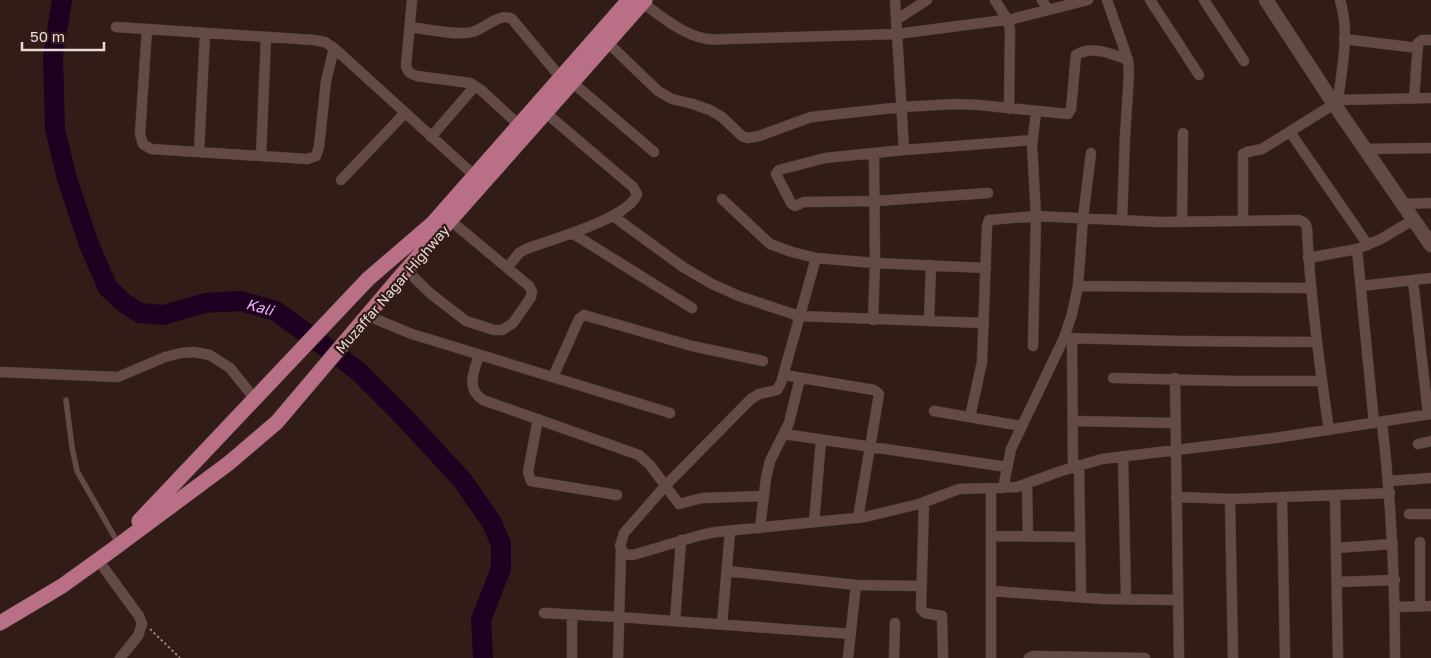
<svg xmlns="http://www.w3.org/2000/svg" width="1431" height="658" font-family="'Golos Text',sans-serif">
<style>
.lines{fill:none;stroke-linecap:round;stroke-linejoin:round}
.river{stroke:#1e0021;stroke-width:20}
.lane-casing{stroke:#4a3936;stroke-width:6}
.street-casing{stroke:#4a3936;stroke-width:11}
.secondary-casing{stroke:#4a3936;stroke-width:15}
.primary-casing{stroke:#4a3936;stroke-width:16}
.path{stroke:#95827e;stroke-width:2;stroke-dasharray:2.5 2.5;stroke-linecap:butt}
.lane{stroke:#634a45;stroke-width:5}
.street{stroke:#634a45;stroke-width:10}
.secondary{stroke:#634a45;stroke-width:14}
.primary{stroke:#b97086;stroke-width:15}
.labels{text-anchor:middle;dominant-baseline:central;stroke-width:4.5;stroke-linejoin:round;paint-order:stroke}
.street-label{font-size:14px;fill:#e9d9d6;stroke:#321c18}
.water-label{font-size:15px;font-style:italic;fill:#ecaff0;stroke:#321c18}
</style>
<rect width="100%" height="100%" fill="#321c18"/>
<g class="lines">
<path class="river" id="s1" d="M62,0L53,56L55,129L67,179L88,242L108,288L124,303L140,313L163,315L205,303L241,301L276,311L358,371L404,417L463,481L492,523L501,544V568L481,620L483,658"/>
<defs>
<path id="lane" d="M66,400L72,447L77,471L118,543"/>
<path id="street" d="M412,0L406,66C408,73 411,74 417,76L470,83L481,90L519,125
M895,0L904,150L874,153L875,263L816,258L781,383L777,390L759,394L751,399L666,485L624,533L620,546L624,554L633,555L701,535L716,532L865,517L919,504L959,489L1017,487L1061,471L1102,459L1275,438L1431,414
M995,0L1007,19L1010,29L1009,109
M1042,0L1048,10
M1107,0L1128,60L1129,74L1125,136L1122,220
M1150,0L1199,75
M1204,0L1244,61
M643,3C662,17 683,35 707,39C713,40 721,39 727,39L897,34L1012,19L1088,0
M896,20L927,0
M116,27L314,40L325,42L334,48L475,176
M410,27C426,29 457,36 472,32C485,29 499,12 512,19L561,78
M147,29L140,134L143,144L151,149L307,159L316,156L319,147L326,81L334,48
M604,39L658,91L672,99L693,104L710,110L722,117L742,136L748,138L759,136L811,117L902,107L956,104L979,105L1068,114L1071,109L1076,55C1092,45 1113,54 1128,60
M1344,39L1418,48
M573,83L654,152
M1414,99L1418,43L1422,40H1431
M1338,100L1431,98
M1290,132L1368,245
M431,137L475,86
M1365,149L1431,148
M904,150L1033,140
M199,152L205,33
M874,153L825,158L779,170L776,174L791,203L795,206L804,202L876,201L988,193
M261,156L266,37
M341,180L405,113
M722,199L770,244L792,252L816,258
M1403,204L1431,203
M613,216L683,267L712,284L739,296L799,316L984,323
M1243,220V154L1247,152L1262,149L1334,104L1338,100C1342,68 1350,32 1340,0
M1182,221L1183,133
M572,233L692,308
M1357,249L1374,423
M1308,258L1357,249L1381,239L1413,220
M508,267L519,253L526,249C550,240 630,218 637,194L633,187L546,113
M406,270L431,294L466,321L494,330H502L513,323L531,297L532,292L529,286L451,221
M1413,280L1428,414
M1078,286L1311,288
M1361,286L1431,278
M368,316L412,334L670,413
M873,320L875,263L986,268
M929,321L931,265
M1064,338L1180,341L1316,342
M1072,339L1073,467
M1033,346L1036,216L1032,145L1036,112
M479,355C474,372 465,388 483,400L639,455L650,465L679,504L702,498L764,496
M0,372L118,377L165,357L181,353L194,352L210,355L230,368L255,399
M784,375L874,390L879,394L858,518
M553,377L579,319L584,315L692,346L763,361
M1113,378L1236,381H1322
M1175,378L1179,658
M934,411L1021,426
M970,417L982,362L987,226L989,220L1036,216L1160,222L1299,220C1304,222 1306,223 1307,228C1310,296 1319,363 1329,430
M538,419L528,472L531,481L617,495
M1073,421L1175,423
M1382,422C1391,500 1395,579 1395,658
M784,434L1007,467
M1418,444L1431,441
M1123,456L1126,599
M1079,465L1081,597
M1389,481L1431,478
M1027,484L1028,536
M1003,488L1011,449L1064,338L1072,314L1078,286L1083,218L1091,153
M991,489V658
M1335,495L1338,658
M1176,497L1233,499L1390,493
M1282,498L1285,658
M1230,499L1233,658
M924,502L921,609L925,613L942,616L943,658
M1409,514H1431
M814,522L821,440
M760,528L766,478L770,461L789,423L800,378
M991,536L1080,537
M1336,548L1393,544
M98,560L139,616L142,624L138,636L120,658
M727,571L856,585L921,586
M1337,582L1395,580
M992,591L1103,599L1178,600
M1420,606V542
M1395,607L1431,606
M544,613L619,617L851,634
M675,621L681,540
M722,624L730,531
M572,658V615
M618,658L621,550
M848,658L856,585
M894,658L895,623
M1029,658L1033,656L1145,658"/>
<path id="secondary" d="M1266,0L1334,104L1431,245"/>
<path id="primary" d="M139,521L368,279L433,223L629,0
M0,623L62,586L112,550L229,463L277,422L399,278L645,0"/>
</defs>
<use href="#lane" class="lane-casing"/>
<use href="#street" class="street-casing"/>
<use href="#secondary" class="secondary-casing"/>
<use href="#primary" class="primary-casing"/>
<path class="path" d="M150,629L180,658"/>
<use href="#lane" class="lane"/>
<use href="#street" class="street"/>
<use href="#secondary" class="secondary"/>
<use href="#primary" class="primary"/>
</g>
<g class="labels">
<g class="street-label">
<text transform="translate(392 289) rotate(-49)">Muzaffar Nagar Highway</text>
</g>
<g class="water-label">
<text stroke="none"><textPath href="#s1" startOffset="461">Kali</textPath></text>
</g>
</g>
<path d="M22 42v8h82v-8" fill="none" stroke="#e9d9d6" stroke-width="2.5"/>
<text x="30" y="42" font-size="15" fill="#e9d9d6" stroke="#321c18" stroke-width="4" paint-order="stroke">50 m</text>
</svg>
